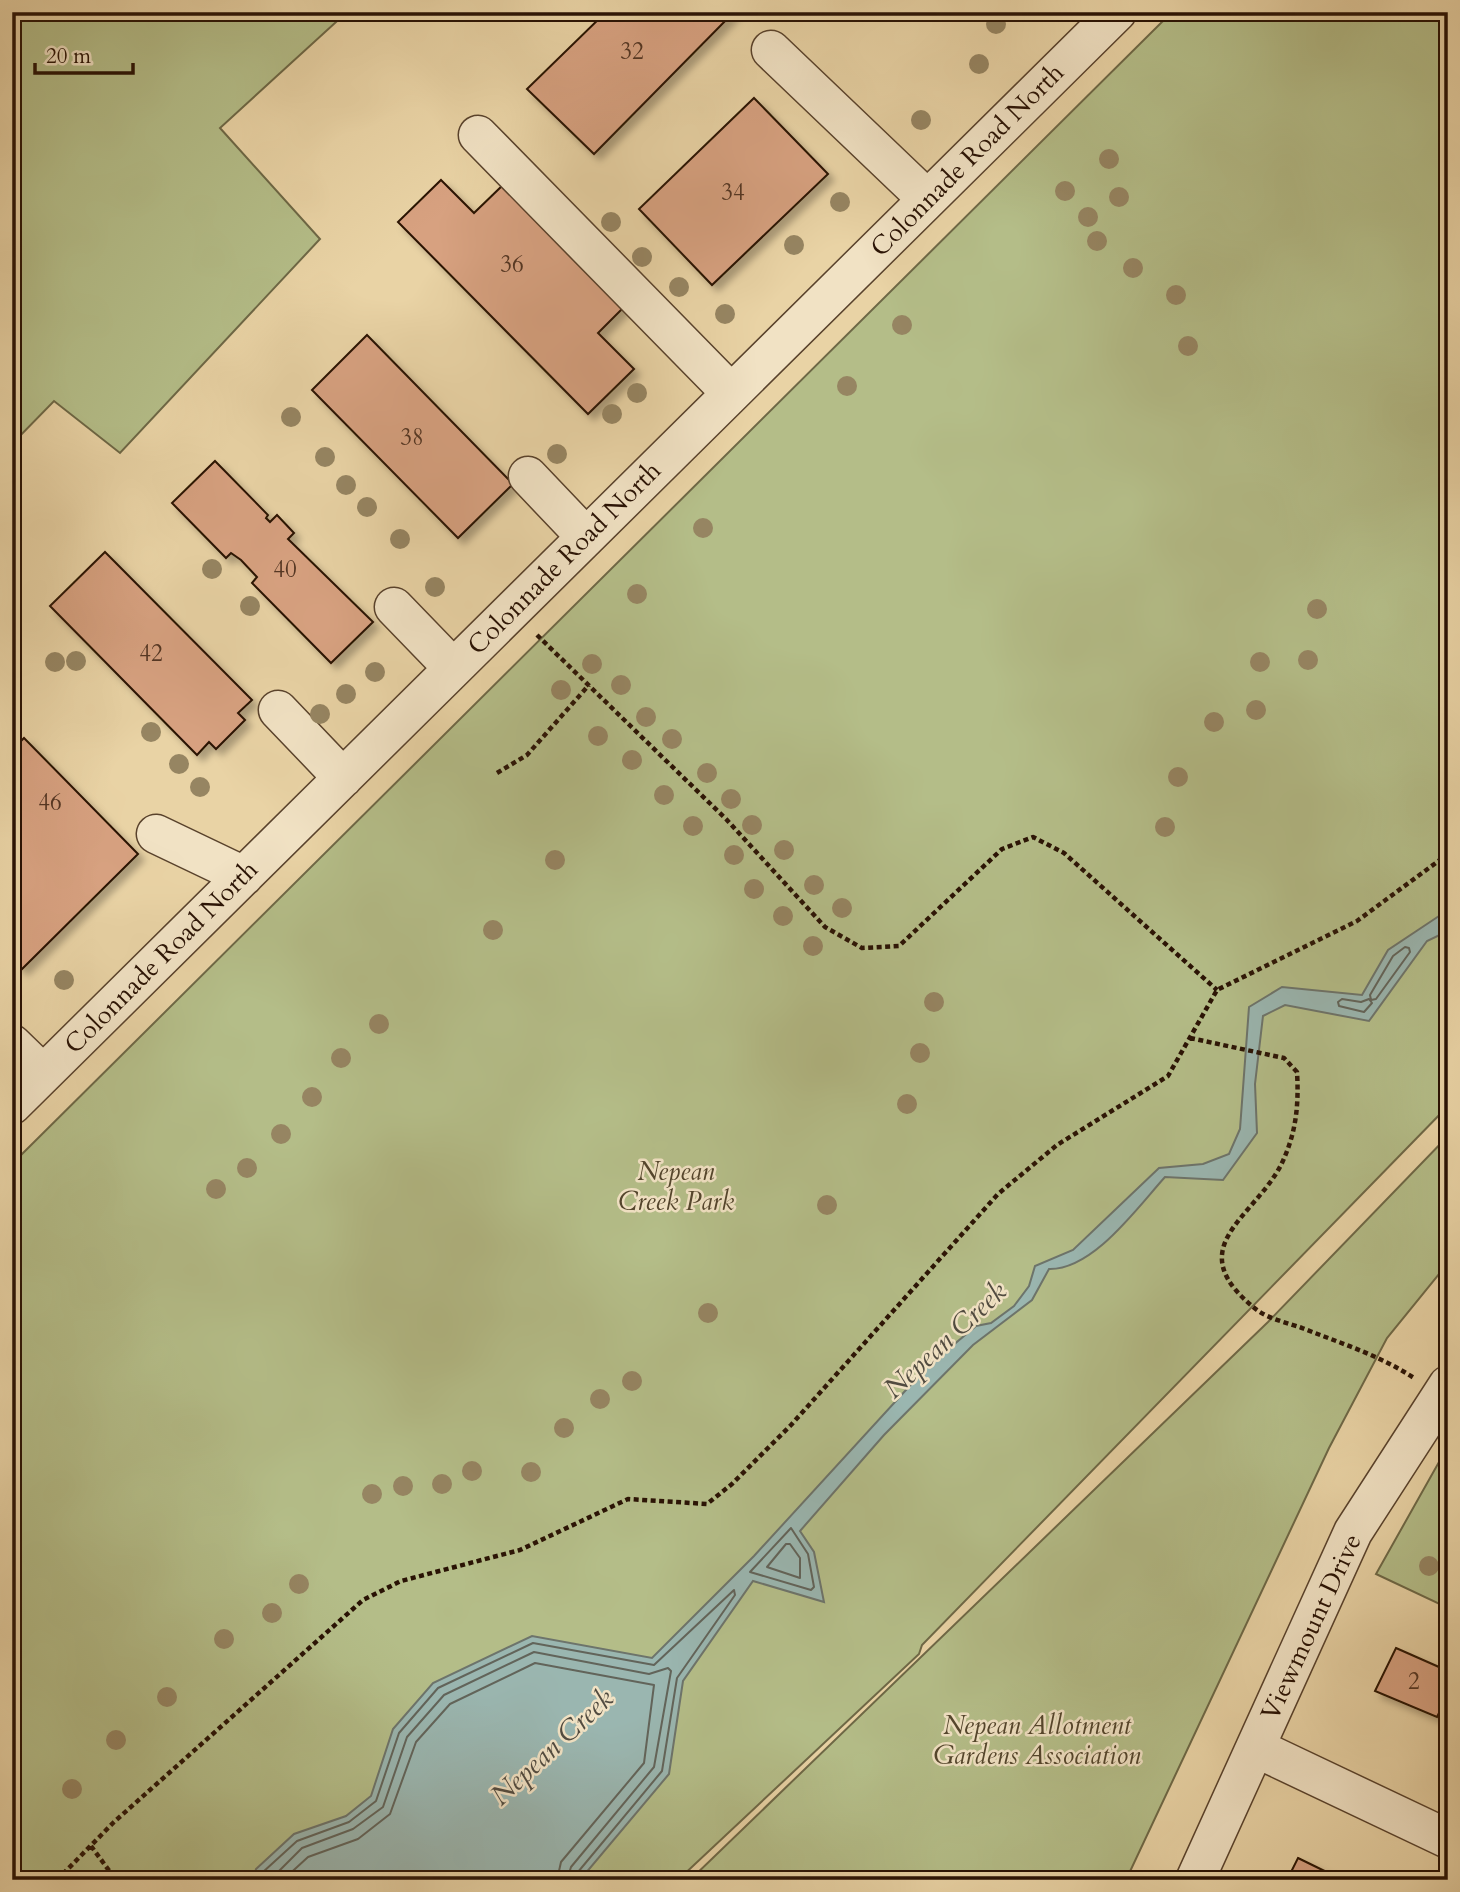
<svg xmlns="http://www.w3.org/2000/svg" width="1460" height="1892" font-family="Cardo,serif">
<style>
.green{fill:#b4bd88;stroke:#6e6846;stroke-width:2}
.water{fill:#9ab6b0;stroke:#6d746b;stroke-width:2}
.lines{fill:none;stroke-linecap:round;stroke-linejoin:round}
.shore{stroke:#62645a;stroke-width:2}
.building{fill:#d7a180;stroke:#291204;stroke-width:2;filter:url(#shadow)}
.minor-casing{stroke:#59422c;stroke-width:41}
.path{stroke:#291204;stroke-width:4.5;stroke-dasharray:5 3.5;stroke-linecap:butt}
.minor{stroke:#f1e2c4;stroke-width:38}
.tree{fill:#968562}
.labels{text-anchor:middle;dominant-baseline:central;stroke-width:5;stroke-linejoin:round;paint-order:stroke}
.number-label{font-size:23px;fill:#543623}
.street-label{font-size:26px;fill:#291204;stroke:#f1e2c4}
.park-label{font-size:26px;font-style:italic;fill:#53452c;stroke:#f1e2c4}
.water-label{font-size:28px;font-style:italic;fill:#514b40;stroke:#f1e2c4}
</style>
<defs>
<filter id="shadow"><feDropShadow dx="6" dy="6" stdDeviation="3.5" flood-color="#0004"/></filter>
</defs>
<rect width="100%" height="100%" fill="#e9d3a5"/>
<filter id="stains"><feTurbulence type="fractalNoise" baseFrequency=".00286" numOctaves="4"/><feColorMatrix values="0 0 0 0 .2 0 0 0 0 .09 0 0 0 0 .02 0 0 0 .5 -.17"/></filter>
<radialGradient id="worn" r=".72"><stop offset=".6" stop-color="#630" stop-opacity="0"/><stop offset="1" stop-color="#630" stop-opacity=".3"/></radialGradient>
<path class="green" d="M12,12H347L220,128L320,239L120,453L54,401L12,444Z
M1172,12H1448V1106L922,1645L919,1654L678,1880H12V1164Z
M1448,1136V1263L1387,1338L1329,1448L1126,1880H690L1268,1322Z
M1448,1446V1608L1376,1574Z"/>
<path class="water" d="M1448,910V931L1427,941L1369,1021L1285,1005L1263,1016L1255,1084L1257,1133L1223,1180L1165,1177C1137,1208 1093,1270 1049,1269L1032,1300L973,1345L884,1435L800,1531L814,1552L824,1602L753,1581L683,1681L669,1774L580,1880H253L256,1869L294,1834L346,1816L371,1796L393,1729L433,1683L532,1636L652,1658L754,1556L927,1367L976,1326L991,1323L1014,1306L1029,1286L1035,1266L1073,1250L1159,1168L1203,1164L1229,1154L1240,1129L1249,1007L1282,987L1362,995L1388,950Z"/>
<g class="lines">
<path class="shore" d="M1405,947L1409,948L1410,952L1376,999L1371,1000L1370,995L1393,956Z
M1342,999L1361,1002L1369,999L1372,1003L1364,1012L1339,1006L1338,1002Z
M791,1528L808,1554L814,1587L811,1590L750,1572Z
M786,1544H790L800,1558V1578L767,1567Z
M261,1880L263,1872L297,1841L349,1822L376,1801L399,1733L438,1688L533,1643L654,1665L734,1590L735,1595L677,1678L662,1771L578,1872L576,1880
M270,1880L302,1848L353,1829L383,1807L407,1737L444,1695L534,1652L649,1674L668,1668L671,1671L654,1767L571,1867L567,1880
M283,1880L308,1857L358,1839L390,1814L416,1742L450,1704L535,1663L654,1685L644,1763L561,1862L557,1880"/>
</g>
<path class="building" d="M606,12H734L594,154L527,89Z
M754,98L828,174L712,285L639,209Z
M441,180L474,213L504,184L625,306L598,333L634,369L588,414L398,222Z
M367,335L513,484L458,538L312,390Z
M215,461L268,515L266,518L270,522L277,515L294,533L288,539L373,622L331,663L252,583L257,577L241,560L231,553L226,558L172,503Z
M105,552L252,700L238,713L245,720L216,749L209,742L197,755L50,606Z
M24,738L138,854L22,969L12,959V750Z
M1396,1648L1448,1671V1695L1437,1717L1375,1691Z
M1298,1858L1343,1880H1287Z"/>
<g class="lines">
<defs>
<path id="minor" d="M771,50L927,199
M478,135L731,393
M528,476L585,536
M394,607L453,668
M278,710L343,778
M156,834L244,876
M12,1044L43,1074
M12,1105L1117,12
M1256,1748L1448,1839
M1195,1880L1353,1532L1448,1385"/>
</defs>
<use href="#minor" class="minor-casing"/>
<path class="path" d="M537,635L726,819L825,927L862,948L899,946L1002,849L1033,837L1064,853L1217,990
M497,773L527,755L589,685
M1190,1038L1284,1058L1297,1072C1299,1106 1296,1134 1281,1165C1253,1219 1178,1248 1257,1310C1269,1319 1288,1323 1302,1328C1340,1343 1379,1355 1414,1378
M91,1846L116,1880
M57,1880L114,1822L363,1600L401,1581L520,1550L628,1499L707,1504L732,1484L791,1425L998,1194L1057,1145L1168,1076L1217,990L1357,921L1448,854"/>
<use href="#minor" class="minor"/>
</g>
<g class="tree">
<circle cx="996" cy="24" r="10"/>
<circle cx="979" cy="64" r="10"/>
<circle cx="921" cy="120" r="10"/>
<circle cx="1109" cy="159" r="10"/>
<circle cx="1065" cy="191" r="10"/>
<circle cx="1119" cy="197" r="10"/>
<circle cx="840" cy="202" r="10"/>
<circle cx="1088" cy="217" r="10"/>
<circle cx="611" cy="222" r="10"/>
<circle cx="1097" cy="241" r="10"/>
<circle cx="794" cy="245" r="10"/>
<circle cx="642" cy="257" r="10"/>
<circle cx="1133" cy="268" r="10"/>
<circle cx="679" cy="287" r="10"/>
<circle cx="1176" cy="295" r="10"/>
<circle cx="725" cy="314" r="10"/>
<circle cx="902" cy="325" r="10"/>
<circle cx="1188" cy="346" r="10"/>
<circle cx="847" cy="386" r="10"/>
<circle cx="637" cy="393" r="10"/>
<circle cx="612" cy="414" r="10"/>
<circle cx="291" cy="417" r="10"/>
<circle cx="557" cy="454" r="10"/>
<circle cx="325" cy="457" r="10"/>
<circle cx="346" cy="485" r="10"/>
<circle cx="367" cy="507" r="10"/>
<circle cx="703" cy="528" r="10"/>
<circle cx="400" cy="539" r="10"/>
<circle cx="212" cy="569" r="10"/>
<circle cx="435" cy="587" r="10"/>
<circle cx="637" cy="594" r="10"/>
<circle cx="250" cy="606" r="10"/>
<circle cx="1317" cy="609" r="10"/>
<circle cx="1308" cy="660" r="10"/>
<circle cx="76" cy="661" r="10"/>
<circle cx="55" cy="662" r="10"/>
<circle cx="1260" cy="662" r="10"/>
<circle cx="592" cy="664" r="10"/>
<circle cx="375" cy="672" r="10"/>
<circle cx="621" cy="685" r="10"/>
<circle cx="561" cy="690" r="10"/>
<circle cx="346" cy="694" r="10"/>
<circle cx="1256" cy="710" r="10"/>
<circle cx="320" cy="714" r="10"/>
<circle cx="646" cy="717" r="10"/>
<circle cx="1214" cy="722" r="10"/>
<circle cx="151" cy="732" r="10"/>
<circle cx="598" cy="736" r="10"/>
<circle cx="672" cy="739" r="10"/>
<circle cx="632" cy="760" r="10"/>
<circle cx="179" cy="764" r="10"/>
<circle cx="707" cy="773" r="10"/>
<circle cx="1178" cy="777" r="10"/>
<circle cx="200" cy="787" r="10"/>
<circle cx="664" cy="795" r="10"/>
<circle cx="731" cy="799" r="10"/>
<circle cx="752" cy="825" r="10"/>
<circle cx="693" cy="826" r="10"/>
<circle cx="1165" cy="827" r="10"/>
<circle cx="784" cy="850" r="10"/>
<circle cx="734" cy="855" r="10"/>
<circle cx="555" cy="860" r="10"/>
<circle cx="814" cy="885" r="10"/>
<circle cx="754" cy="889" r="10"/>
<circle cx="842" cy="908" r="10"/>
<circle cx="783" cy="916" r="10"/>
<circle cx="493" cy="930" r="10"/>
<circle cx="813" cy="946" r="10"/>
<circle cx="64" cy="980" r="10"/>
<circle cx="934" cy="1002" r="10"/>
<circle cx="379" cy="1024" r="10"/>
<circle cx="920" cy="1053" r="10"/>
<circle cx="341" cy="1058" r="10"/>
<circle cx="312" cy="1097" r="10"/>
<circle cx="907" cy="1104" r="10"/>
<circle cx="281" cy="1134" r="10"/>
<circle cx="247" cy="1168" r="10"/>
<circle cx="216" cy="1189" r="10"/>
<circle cx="827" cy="1205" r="10"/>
<circle cx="708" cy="1313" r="10"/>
<circle cx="632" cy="1381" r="10"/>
<circle cx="600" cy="1399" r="10"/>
<circle cx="564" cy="1428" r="10"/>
<circle cx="472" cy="1471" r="10"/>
<circle cx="531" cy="1472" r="10"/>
<circle cx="442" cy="1484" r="10"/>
<circle cx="403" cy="1486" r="10"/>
<circle cx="372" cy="1494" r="10"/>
<circle cx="1429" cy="1566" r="10"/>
<circle cx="299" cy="1584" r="10"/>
<circle cx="272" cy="1613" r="10"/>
<circle cx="224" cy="1639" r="10"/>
<circle cx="167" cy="1697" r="10"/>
<circle cx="116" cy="1740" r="10"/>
<circle cx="72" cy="1789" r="10"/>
</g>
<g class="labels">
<g class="number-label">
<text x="632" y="51">32</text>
<text x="733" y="192">34</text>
<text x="512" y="264">36</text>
<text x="412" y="437">38</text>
<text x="285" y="569">40</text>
<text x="151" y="653">42</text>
<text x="50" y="802">46</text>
<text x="1414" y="1681">2</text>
</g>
<g class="street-label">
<text transform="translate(967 160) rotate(-45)">Colonnade Road North</text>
<text transform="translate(564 558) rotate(-45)">Colonnade Road North</text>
<text transform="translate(161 957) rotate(-45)">Colonnade Road North</text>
<text transform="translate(1311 1627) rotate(-65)">Viewmount Drive</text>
</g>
<g class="park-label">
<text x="676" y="1171">Nepean<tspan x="676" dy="30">Creek Park</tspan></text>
<text x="1037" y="1725">Nepean Allotment<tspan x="1037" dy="30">Gardens Association</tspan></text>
</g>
<g class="water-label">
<text transform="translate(945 1340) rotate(-43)">Nepean Creek</text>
<text transform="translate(552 1747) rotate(-43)">Nepean Creek</text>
</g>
</g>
<rect width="1460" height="1892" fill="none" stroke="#e9d3a5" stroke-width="42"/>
<rect x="14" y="14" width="1432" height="1864" fill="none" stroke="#291204" stroke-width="3.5"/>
<rect x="21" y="21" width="1418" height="1850" fill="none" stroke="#291204" stroke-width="2"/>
<path d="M35 63v10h98v-10" fill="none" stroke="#291204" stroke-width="3.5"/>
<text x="46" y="63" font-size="21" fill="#291204" stroke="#f1e2c4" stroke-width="5" paint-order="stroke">20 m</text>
<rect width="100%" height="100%" filter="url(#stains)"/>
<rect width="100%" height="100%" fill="url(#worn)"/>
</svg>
